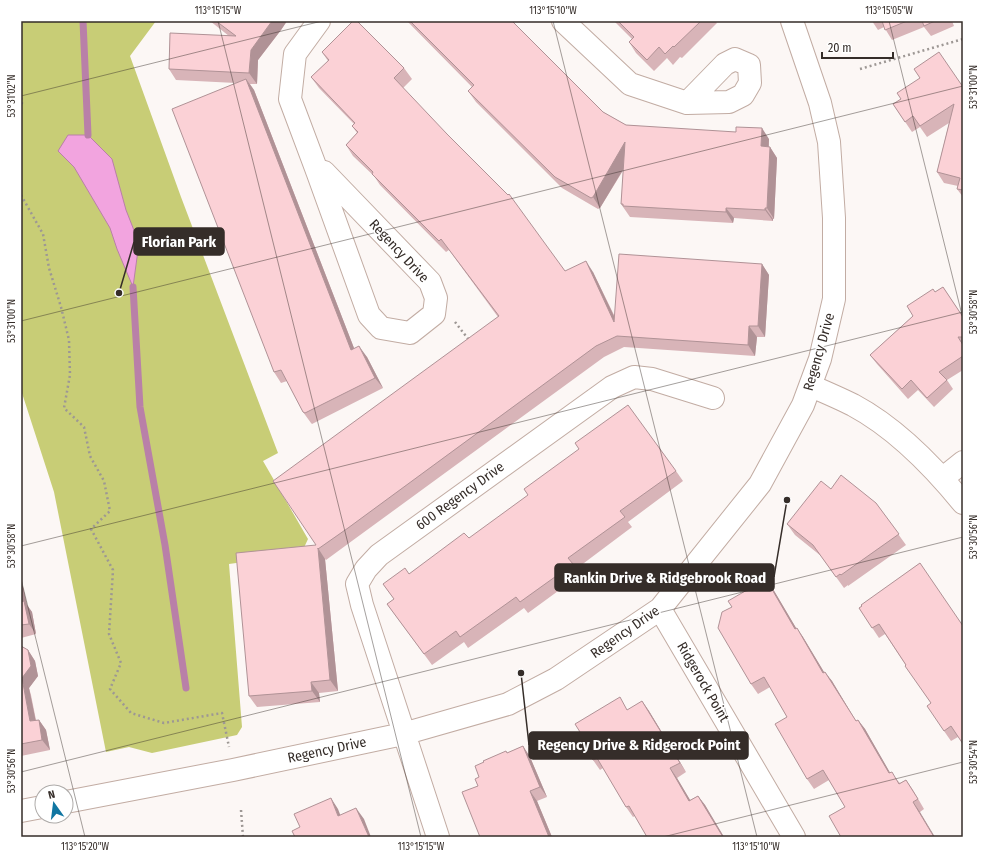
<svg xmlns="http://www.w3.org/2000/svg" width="984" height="858" font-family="'Fira Sans Condensed',sans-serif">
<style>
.green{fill:#c8cd76}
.water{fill:#f2a4df;stroke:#b980a8}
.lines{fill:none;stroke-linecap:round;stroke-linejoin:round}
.stream{stroke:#b980a8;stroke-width:7}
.minor-casing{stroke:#c2aca3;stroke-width:24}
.path{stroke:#9d9794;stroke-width:2.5;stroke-dasharray:2 3;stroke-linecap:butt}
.minor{stroke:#fff;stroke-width:22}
.wall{fill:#d8b4b8}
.shaded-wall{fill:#b09296}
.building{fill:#fbd1d6;stroke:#b09296}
.ticks{fill:none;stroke:#352d29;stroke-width:1;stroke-opacity:0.45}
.labels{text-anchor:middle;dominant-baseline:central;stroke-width:3;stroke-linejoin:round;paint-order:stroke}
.street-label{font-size:14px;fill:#352d29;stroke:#fff}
.leader{fill:none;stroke:#352d29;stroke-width:1.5}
.callout-dot{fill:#352d29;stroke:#fff;stroke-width:1.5}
.callout{fill:#352d29;stroke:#352d29;stroke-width:1.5}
.callout-label{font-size:15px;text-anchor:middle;font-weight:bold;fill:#fff}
.neatline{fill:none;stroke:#352d29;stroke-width:1.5}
.ticks-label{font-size:10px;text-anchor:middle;fill:#352d29}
</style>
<rect width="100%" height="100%" fill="#fcf7f5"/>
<path class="green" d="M21,21H156L130,56L181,197L278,453L263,461L308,539L301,554L229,564L242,727L237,735L152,753L129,747L106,752L54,492L21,390Z"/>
<path class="water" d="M68,135H88L112,159L126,210L139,243L133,287L117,249L110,228L74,167L58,151Z"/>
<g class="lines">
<path class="stream" d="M83,21L88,135
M133,287L140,407L165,545L186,688"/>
<defs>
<path id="minor" d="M563,21L630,84L687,103L729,102L743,95L750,83L749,65L735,59L725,64L687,103
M317,171L324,172L430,282L436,298L434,314L410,333L381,328L369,315L317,171L290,99L295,54L319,21
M811,386C825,392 839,398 853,405C896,428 932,465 963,503
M943,478L963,462
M660,609L794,837
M66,802L233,770L403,734L508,704L556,679L660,609L760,484L803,405L820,359L834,299V218L829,142L820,103L792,21
M21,811L42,807
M438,837L362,605L357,584L366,569L379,555L612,387L634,377L652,379L713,398"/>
</defs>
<use href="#minor" class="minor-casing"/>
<path class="path" d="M860,69L963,39
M21,98L23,101L21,105
M21,195L43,234L49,268L61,307L69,340L70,375L64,408L84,427L90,456L104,481L110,511L91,529L113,570L109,634L121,663L110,689L131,713L164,723L222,713L229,747
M455,322L469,340
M241,810L243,837"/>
<use href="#minor" class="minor"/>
</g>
<path class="wall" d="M210,21H287L281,30L258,60L257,84H250L254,90L354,348L367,357L383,388L312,424L311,423L303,412L287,381L281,383L274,372L236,83L176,80L169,69L229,36Z
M407,21H512L603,112L626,125L769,139V147H770L777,158L774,219H773V221L734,218L733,223L630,217L621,204L624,169L600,208L598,209L562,188L476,102L468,91L472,87Z
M614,21H717L716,22L717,23L682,58L680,57L673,65L667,58L654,71L636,53L629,42L632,39Z
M872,21H952L954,26L931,36L924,27L892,40L884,27L878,30Z
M322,52L404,68L412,79L403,88L565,271L593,272L615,317L762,264L769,275L765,337H757L755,356L624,347L604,357L356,538L326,560L325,559L338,691L319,693L320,702L257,707L249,696L316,545L498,317L449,250L446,252L380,185L374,176L353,156L346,145L357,133L352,126L354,124L319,88L311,77L328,61Z
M920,78L963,87V197L957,189L958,186L944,183L937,172L949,123L927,137L920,127L912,132L893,104L901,99Z
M943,287L963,317V370L947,380L953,389L934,407L918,390L908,399L877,364L870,355L913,316L935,292Z
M676,471L683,481L628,522L632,527L576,569L580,575L528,613L524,608L468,648L464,642L432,665L387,604L394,599L383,584L409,574L469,538Z
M831,489L876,503L906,545L848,586V585L844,588L821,556L795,535L787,524Z
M920,563L958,737L951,741L944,731L931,703L885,634L879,638L859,608Z
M21,584L23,587L27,605L32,612L36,634L21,638Z
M773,589L796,628L803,637L824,672L832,681L856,721L858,720L865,729L890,773L900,783L906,780L913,790L924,809L920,812L845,807L829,780L814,789L807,779L787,717L770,687L758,694L751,684L732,607Z
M21,646L28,650L35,661L38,676L29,688L31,695L36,720H39L46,730L50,750L21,756Z
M642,701L649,711L686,772L677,778L690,800L698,796L705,805L724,837H647L635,816L633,817L626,807L603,768L600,770L593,760Z
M523,746L530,757L547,797L537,801L552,837H480L478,786L507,753Z"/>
<path class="shaded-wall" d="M272,21H287L281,30L258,60L257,84L249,73L251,50Z
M246,79L254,90L359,361L351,350Z
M762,128L769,139L768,157L761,146Z
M625,142L633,153L600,208L593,197Z
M770,147L777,158L774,219L767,208Z
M726,208L734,218L733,223L726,212Z
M765,208L773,219V221L765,210Z
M586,261L593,272L622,333L614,322Z
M762,264L769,275L765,337L758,326Z
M749,326L757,337L755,356L748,345Z
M359,346L367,357L383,388L375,378Z
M318,548L325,559L338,691L330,680Z
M766,579L773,589L802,638L795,629Z
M21,584L23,587L27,605L32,612L36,634L29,624L21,602Z
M797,628L803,637L830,682L823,673Z
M28,650L35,661L38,676L29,688L38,732L30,721L22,678Z
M825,672L832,681L862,731L856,721Z
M311,682L319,693L320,702L312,691Z
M642,701L649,711L686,772L680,763Z
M39,720L46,730L50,750L42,740Z
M858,720L865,729L896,783L889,773Z
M523,746L530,757L547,797L540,787Z
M670,768L677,778L696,810L689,801Z
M530,791L537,801L552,837H549Z
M698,796L705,805L724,837H723Z
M331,798L338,809L345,827L338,816Z
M913,802L920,812L935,837H934Z
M356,808L364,819L371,837H369Z"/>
<path class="building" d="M216,21H272L251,50L249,73L169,69L170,33L236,36Z
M353,21H357L404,68L394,78L447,134L508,195L509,194L565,271L586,261L614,322L619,254L762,264L758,326H749L748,345L617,336L596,346L348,528L318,549V548L330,680L311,682L312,691L249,696L236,553L316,545L273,481L499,316L441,239L439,241L372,174L373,172L346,145L358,132L352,126L355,123L311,77L329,60L322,52Z
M410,21H512L603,112L626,125L736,132V127L762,128L761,146L770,147L767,208H765V210L726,208V212L623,206V204H621L625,142L593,197L591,198L555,177L468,91L474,85Z
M618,21H701L674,47L673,46L665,54L659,47L647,60L629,42L634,37Z
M882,21H907L885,30Z
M922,21H935L924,26Z
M939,52L963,87V190L957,189L960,178L937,172L954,104L920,126L913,116L905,122L893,104L901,99L897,93L920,78L914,69Z
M246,79L351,350L359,346L375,378L305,413L303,412L281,370L274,372L172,109Z
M943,287L963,317V337H958L963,345V356L939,372L947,380L927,398L911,380L902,389L870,355L913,316L907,306L933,289L935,292Z
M628,405L676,471L620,511L625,517L568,558L573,564L520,602L516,597L460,637L456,631L424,654L387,604L394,599L383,584L405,568L409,574L464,533L469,538L528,495L524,489L579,449L575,443Z
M841,475L876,503L899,534L841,575L840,574L836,577L813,545L787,524L821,481L831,489Z
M920,563L963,626V744L951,726L944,731L927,706L931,703L905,666L906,665L879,624L872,628L859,608L862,606L861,605Z
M766,579L795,629L797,628L823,673L825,672L856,721L858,720L889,773L892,772L899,784L906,780L918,799L913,802L934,837H841L829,816L845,807L823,770L807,779L775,724L787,717L764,677L751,684L718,628L722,612L732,607L728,601Z
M24,601L29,624L21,625V602Z
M21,646L28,650L31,666L22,678L30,721L39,720L42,740L21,744Z
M620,697L627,710L642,701L680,763L670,768L689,801L698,796L723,837H647L629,806L626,807L597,758L593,760L577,734L580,732L575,724Z
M523,746L540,787L530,791L549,837H480L462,792L478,786L475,779L479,777L475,766L484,762L483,761L506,751L507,753Z
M331,798L338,816L356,808L369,837H295L292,831L300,827L294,814Z"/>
<path class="ticks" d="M218,21L421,837M553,21L757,837M889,21L963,319M21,96L322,21M21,321L963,86M21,546L963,312M21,579L85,837M21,772L963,537M663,837L963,762"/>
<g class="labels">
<g class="street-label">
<text transform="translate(399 251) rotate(47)">Regency Drive</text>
<text transform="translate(819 352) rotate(-74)">Regency Drive</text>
<text transform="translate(460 496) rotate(-36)">600 Regency Drive</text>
<text transform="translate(625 632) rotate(-35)">Regency Drive</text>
<text transform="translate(703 682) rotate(60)">Ridgerock Point</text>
<text transform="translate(327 750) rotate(-12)">Regency Drive</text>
</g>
</g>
<path class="leader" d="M119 293L134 242M787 500L774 577M521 673L529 745"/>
<g class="callout-dot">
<circle cx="119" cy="293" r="4"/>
<circle cx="787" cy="500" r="4"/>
<circle cx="521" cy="673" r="4"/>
</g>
<g class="callout">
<rect x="134" y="228" width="90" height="27" rx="4"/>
<rect x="555" y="564" width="219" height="27" rx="4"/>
<rect x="529" y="732" width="219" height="27" rx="4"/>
</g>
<g class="callout-label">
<text x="179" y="247">Florian Park</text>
<text x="665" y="583">Rankin Drive &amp; Ridgebrook Road</text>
<text x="639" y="750">Regency Drive &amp; Ridgerock Point</text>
</g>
<rect width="984" height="858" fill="none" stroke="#ffffff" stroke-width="44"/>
<g transform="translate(54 804) rotate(346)"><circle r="19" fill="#ffffff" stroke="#aeaba9"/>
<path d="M0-3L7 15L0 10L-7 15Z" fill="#1076a2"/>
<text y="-6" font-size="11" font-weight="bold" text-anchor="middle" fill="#352d29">N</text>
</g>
<path d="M822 52v6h71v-6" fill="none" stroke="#352d29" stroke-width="2"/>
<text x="828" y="52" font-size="12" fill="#352d29" stroke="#ffffff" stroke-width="3" paint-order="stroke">20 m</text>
<rect x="22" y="22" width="940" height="814" class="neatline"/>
<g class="ticks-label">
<text x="218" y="14">113°15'15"W</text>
<text x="553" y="14">113°15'10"W</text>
<text x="889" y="14">113°15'05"W</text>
<text transform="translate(973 87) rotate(-90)" y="4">53°31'00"N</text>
<text transform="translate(11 96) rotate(-90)" y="4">53°31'02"N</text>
<text transform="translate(973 312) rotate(-90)" y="4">53°30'58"N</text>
<text transform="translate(11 321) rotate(-90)" y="4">53°31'00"N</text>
<text transform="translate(973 537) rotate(-90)" y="4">53°30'56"N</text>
<text transform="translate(11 546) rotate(-90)" y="4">53°30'58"N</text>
<text transform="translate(973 762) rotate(-90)" y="4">53°30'54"N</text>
<text transform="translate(11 771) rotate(-90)" y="4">53°30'56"N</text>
<text x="85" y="850">113°15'20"W</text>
<text x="421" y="850">113°15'15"W</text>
<text x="756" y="850">113°15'10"W</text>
</g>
</svg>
